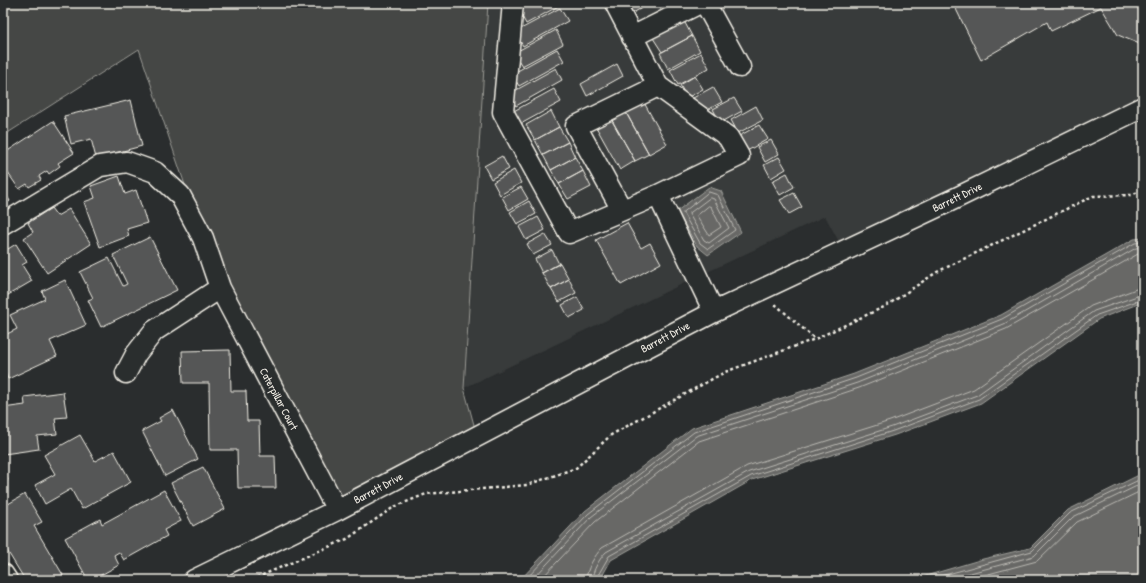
<svg xmlns="http://www.w3.org/2000/svg" width="1146" height="583" font-family="'Patrick Hand',sans-serif">
<style>
.built{fill:#373a3a}
.green{fill:#444645;stroke:#9c9c96}
.water{fill:#676866;stroke:#9f9f9a}
.lines{fill:none;stroke-linecap:round;stroke-linejoin:round}
.shore{stroke:#bcbab4;stroke-width:1}
.building{fill:#555756;stroke:#f4f1e8}
.minor-casing{stroke:#f4f1e8;stroke-width:23}
.path{stroke:#f4f1e8;stroke-width:2.5;stroke-dasharray:3 3;stroke-linecap:butt}
.minor{stroke:#2a2d2e;stroke-width:20}
.labels{text-anchor:middle;dominant-baseline:central;stroke-width:3;stroke-linejoin:round;paint-order:stroke}
.street-label{font-size:11px;fill:#f4f1e8;stroke:#2a2d2e}
</style>
<rect width="100%" height="100%" fill="#2a2d2e"/>
<filter id="ink" filterUnits="userSpaceOnUse"><feTurbulence type="fractalNoise" baseFrequency=".025" numOctaves="2"/><feDisplacementMap in="SourceGraphic" scale="8" xChannelSelector="R" yChannelSelector="G"/><feConvolveMatrix kernelMatrix="1 2 1 2 8 2 1 2 1" color-interpolation-filters="sRGB"/></filter>
<g filter="url(#ink)">
<path class="built" d="M488,3H1143V107L844,251L825,216L464,388Z"/>
<path class="green" d="M3,3H488L464,388L477,436L337,510L203,238L139,49L3,136Z"/>
<path class="water" d="M709,187L721,191L741,232L708,255L697,246L677,211Z
M1143,238V302L1099,319L981,403L895,435L752,480L611,560L600,580H520L585,511L692,428L854,374L1001,315L1134,239Z
M1143,473V580H912L983,559L1030,548L1068,510Z"/>
<g class="lines">
<path class="shore" d="M709,192L718,195L735,230L708,249L700,243L683,213Z
M710,198L714,199L729,228L709,243L704,240L689,214Z
M709,206L711,207L721,227L709,235L697,216Z
M525,580L588,514L694,432L856,378L1002,319L1135,243L1143,242
M532,580L591,517L696,436L857,383L1004,324L1136,248L1143,247
M540,580L595,522L699,441L859,388L1006,329L1138,254L1143,253
M586,580C586,570 595,555 602,548L747,466L890,421L974,389L1091,306L1136,289L1143,288
M592,580C592,571 600,558 606,552L749,472L892,427L977,395L1094,311L1143,294
M597,580V577L609,556L751,476L893,431L979,399L1097,315L1143,299
M926,580L1032,551L1070,513L1143,478
M944,580L1034,556L1073,517L1143,483
M966,580L1037,561L1077,522L1143,490"/>
</g>
<path class="building" d="M530,3H564L526,24L518,9Z
M622,3H651L629,15Z
M953,3H1143V44L1142,45L1118,35L1101,7L1051,31L1047,22L981,60Z
M560,8L568,21L523,46L515,32Z
M684,21L692,36L662,52L653,38Z
M556,30L563,44L522,66L514,53Z
M692,36L700,51L668,69L660,53Z
M557,49L564,61L519,86L512,74Z
M701,53L709,68L678,85L670,70Z
M617,64L623,76L587,96L581,84Z
M556,68L562,80L516,106L509,94Z
M695,76L703,89L687,98L680,85Z
M713,87L722,102L702,113L693,98Z
M554,89L561,102L517,126L510,113Z
M734,98L742,111L720,123L713,109Z
M642,99L667,144L649,154L624,109Z
M131,100L142,146L96,158L91,139L71,144L64,116Z
M756,106L763,120L738,133L731,120Z
M624,109L649,154L635,161L610,117Z
M551,111L559,127L535,140L526,125Z
M610,117L635,161L620,170L595,125Z
M53,121L74,153L58,163L60,166L49,174L47,171L39,176L41,180L29,187L27,184L19,189L3,166V154Z
M759,125L768,139L747,151L739,136Z
M559,127L568,142L543,155L535,140Z
M771,140L779,154L765,162L757,147Z
M568,142L575,157L551,170L543,155Z
M502,156L509,169L491,179L484,166Z
M575,157L583,171L559,184L551,170Z
M779,157L786,169L771,178L764,165Z
M514,170L521,183L500,195L493,182Z
M583,171L591,187L568,199L559,184Z
M787,173L794,187L780,195L772,181Z
M119,176L125,194L136,190L147,223L127,229L129,236L100,247L84,202L95,198L91,186Z
M521,187L528,199L509,210L502,197Z
M3,190L10,201L3,206Z
M794,193L802,207L789,214L780,200Z
M529,201L536,214L517,224L510,212Z
M51,208L57,216L69,209L91,244L47,273L24,238L33,232L28,223Z
M538,217L545,230L526,240L519,227Z
M627,223L641,248L650,243L661,263L621,285L596,240Z
M545,234L552,245L533,255L527,244Z
M150,237L177,290L101,327L88,300L93,298L80,272L109,258L123,286L127,284L113,255Z
M16,244L27,262L22,265L32,281L3,298V252Z
M552,250L559,264L542,273L535,259Z
M560,263L569,279L551,289L542,273Z
M569,279L576,293L559,302L551,289Z
M65,280L86,325L50,341L57,356L8,379L6,374L3,375V336L17,329L10,315L45,299L42,291Z
M577,297L584,310L569,318L562,305Z
M230,350L231,391H246L247,421H259L260,456H275L276,488H238L237,450H210L209,383H183L182,351Z
M63,392L67,417L55,418L57,434L37,436L39,449L4,454L3,408L25,405L24,397Z
M173,410L198,459L165,476L142,431L161,421L159,418Z
M80,435L95,461L114,451L131,482L82,509L71,489L45,504L35,485L55,474L44,455Z
M203,467L225,509L193,526L171,483Z
M3,473L8,480L3,483Z
M164,490L181,521L164,530L167,536L124,560L119,552L114,555L119,565L92,580H88L65,538L100,519L102,524Z
M25,494L42,522L34,526L63,575L56,580H25L3,544V507Z"/>
<g class="lines">
<defs>
<path id="minor" d="M513,3L503,112L569,233L658,195L714,312
M615,3L658,86L576,126L622,210
M705,3L740,67
M632,37L700,3
M658,195L739,156L728,137L658,86
M3,224L100,166L127,162L155,172L180,195L203,238L220,288L337,510
M126,373L136,354L154,331L220,288
M3,574L7,580
M194,580L337,510L714,312L952,200L1143,107"/>
</defs>
<use href="#minor" class="minor-casing"/>
<path class="path" d="M775,304L815,339
M251,580L347,539L394,507L426,494L527,485L576,468L611,435L725,372L815,339L886,306L937,272L1093,196L1132,195L1143,189"/>
<use href="#minor" class="minor"/>
</g>
</g>
<g class="labels">
<g class="street-label">
<text transform="translate(957 197) rotate(-26)">Barrett Drive</text>
<text transform="translate(665 337) rotate(-28)">Barrett Drive</text>
<text transform="translate(279 399) rotate(62)">Caterpillar Court</text>
<text transform="translate(378 488) rotate(-28)">Barrett Drive</text>
</g>
</g>
<rect width="1146" height="583" fill="none" stroke="#2a2d2e" stroke-width="16"/>
<rect x="8" y="8" width="1130" height="567" fill="none" stroke="#f4f1e8" stroke-width="1.5" filter="url(#ink)"/>
</svg>
